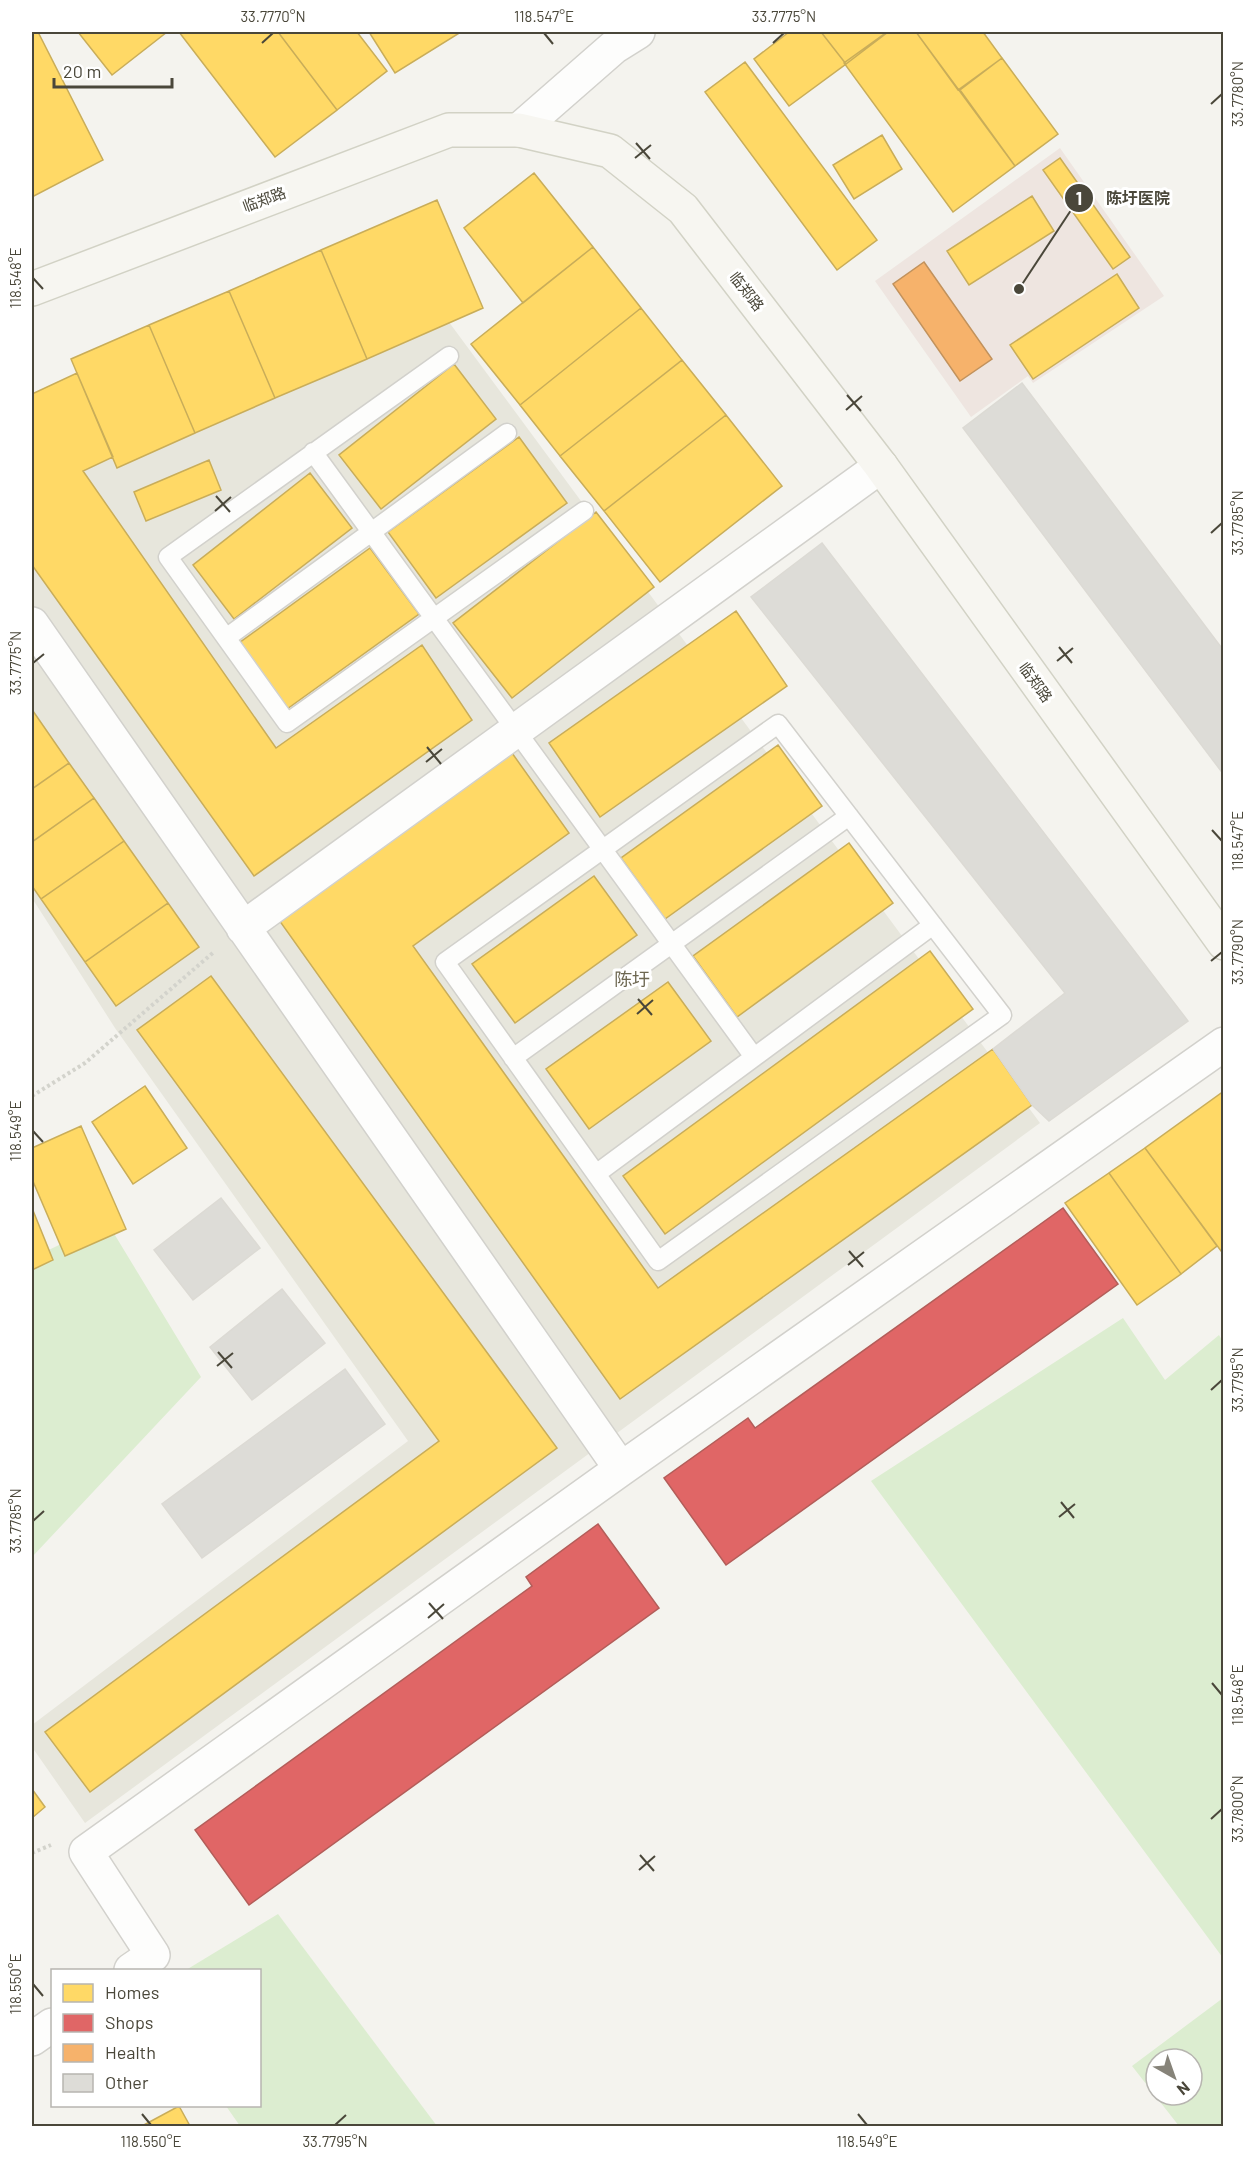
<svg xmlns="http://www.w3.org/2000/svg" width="1255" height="2158" font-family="Barlow,'Noto Sans SC',sans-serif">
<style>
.residential{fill:#e7e6dc}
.medical{fill:#eee5e0}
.green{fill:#dcedd0;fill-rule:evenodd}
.homes{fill:#ffd966;stroke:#c9ad59;stroke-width:1.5}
.shops{fill:#e06666;stroke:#b35d59;stroke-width:1.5}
.health{fill:#f6b26b;stroke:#c2925c;stroke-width:1.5}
.building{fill:#dddcd7;stroke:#dcdad4;stroke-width:1.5}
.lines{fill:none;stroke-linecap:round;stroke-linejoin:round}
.lane-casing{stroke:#d2d1cc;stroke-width:21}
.street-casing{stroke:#d2d1cc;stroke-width:36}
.secondary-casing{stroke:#d2d2c5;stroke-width:36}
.path{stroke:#d3d3cc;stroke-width:4;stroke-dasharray:3 3;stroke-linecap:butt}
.lane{stroke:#fdfdfc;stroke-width:18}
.street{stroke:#fdfdfc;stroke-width:33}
.secondary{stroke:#f7f6f1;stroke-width:33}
.ticks{fill:none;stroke:#4a473a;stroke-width:2}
.labels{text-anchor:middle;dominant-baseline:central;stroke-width:6;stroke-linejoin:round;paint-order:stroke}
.street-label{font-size:15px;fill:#4a473a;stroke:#fff}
.quarter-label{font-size:18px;fill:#6d6751;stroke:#fff}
.leader{fill:none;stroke:#4a473a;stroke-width:2}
.callout-dot{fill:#4a473a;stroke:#fff;stroke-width:2}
.mark-label{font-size:18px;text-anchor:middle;font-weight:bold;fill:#fff}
.callout-label{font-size:16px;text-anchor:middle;font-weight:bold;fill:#4a473a;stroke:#fff;stroke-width:6;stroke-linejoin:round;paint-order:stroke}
.neatline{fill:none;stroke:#4a473a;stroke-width:2}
.ticks-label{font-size:15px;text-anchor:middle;fill:#4a473a}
</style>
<rect width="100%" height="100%" fill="#f4f3ee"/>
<path class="residential" d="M443,314L1040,1123L85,1823L32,1747V1725L408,1441L115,1028L32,898V467Z"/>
<path class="medical" d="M1060,148L1164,296L1033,383L1028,376L971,417L875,281Z"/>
<path class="green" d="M107,1222L201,1377L32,1557V1258Z
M1123,1318L1165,1380L1219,1335L1223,1342V1958L871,1481Z
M278,1914L437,2126H240L226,2106H260V1970H186Z
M1223,1998V2126H1179L1132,2066ZM1156,2059H1192V2095H1156Z"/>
<path class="homes" d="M32,32H38L103,160L32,197Z
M78,32H167L112,75Z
M179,32H278L337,110L275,157Z
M278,32H357L387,71L337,110Z
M369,32H461L395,73Z
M789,32H821L846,64L789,106L754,59Z
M821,32H888L846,64Z
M887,32H916L1015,166L953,212L844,63Z
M916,32H983L1002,58L958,90Z
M1002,58L1058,134L1015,166L960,90Z
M745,62L877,240L837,270L705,92Z
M882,135L902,169L854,199L833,165Z
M1060,158L1130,257L1113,269L1043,170Z
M534,173L593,247L523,303L464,228Z
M1032,196L1054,231L969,285L947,251Z
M437,200L483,308L367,359L321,250Z
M593,247L641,308L520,405L471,344Z
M321,250L367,359L275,398L229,291Z
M1117,274L1139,308L1033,379L1010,345Z
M229,291L275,398L195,433L149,325Z
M641,308L682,360L560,456L520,405Z
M149,325L195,433L117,468L71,359Z
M682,360L726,415L604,511L560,456Z
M454,364L496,419L381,509L339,455Z
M77,373L113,457L83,471L276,748L422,645L472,720L254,876L32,565V394Z
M726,415L782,486L660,582L604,511Z
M519,437L567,503L436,598L388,532Z
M209,460L221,490L146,521L134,492Z
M310,473L352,528L234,619L193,565Z
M596,512L654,587L512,698L453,623Z
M370,548L419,614L287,709L239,643Z
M736,611L787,686L600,817L549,743Z
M33,711L69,763L32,789V712Z
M778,745L822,806L665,919L621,858Z
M512,753L569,833L413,946L658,1288L993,1049L1032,1105L620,1399L279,920Z
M69,763L94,798L32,842V789Z
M94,798L124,841L41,899L32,886V842Z
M124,841L168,903L85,962L41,899Z
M849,843L893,903L737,1017L693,956Z
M594,876L637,935L515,1023L472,964Z
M168,903L199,947L116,1006L85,962Z
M930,951L973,1009L665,1234L623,1176Z
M211,976L557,1448L90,1792L45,1732L439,1441L137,1030Z
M668,982L711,1041L589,1129L546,1069Z
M145,1086L187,1148L133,1184L92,1122Z
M1224,1091V1255L1145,1148Z
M81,1126L126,1229L65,1256L32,1179V1148Z
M1145,1148L1217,1246L1181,1274L1109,1173Z
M1109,1173L1181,1274L1137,1305L1065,1203Z
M32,1208L53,1260L32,1270Z
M32,1789L45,1807L32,1818Z
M179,2106L190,2126H142Z"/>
<path class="shops" d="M1063,1208L1118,1284L726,1565L664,1478L748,1418L755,1428Z
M598,1524L659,1608L249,1905L195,1830L532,1586L526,1577Z"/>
<path class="health" d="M924,262L992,359L960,381L893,284Z"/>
<path class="building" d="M1022,383L1224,651V775L963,428Z
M822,543L1188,1021L1049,1121L1032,1105L993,1049L1065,993L751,597Z
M221,1198L260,1248L193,1300L154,1250Z
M282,1289L325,1343L252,1400L210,1347Z
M345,1369L385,1424L202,1558L162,1504Z"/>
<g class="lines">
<defs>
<path id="lane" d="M449,356L168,557L287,723L584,511
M313,452L754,1057
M226,638L507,433
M778,724L1002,1015L658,1261L445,962Z
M513,1058L849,816
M596,1174L933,925"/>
<path id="street" d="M519,130L614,47L638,32
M32,624L621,1469
M243,928L881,466
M131,1970L153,1955L86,1852L621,1469L1224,1044
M32,2039L52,2025"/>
<path id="secondary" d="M32,289L449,130H519L610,151L683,209L881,466L1224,943"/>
</defs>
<use href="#lane" class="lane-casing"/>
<use href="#street" class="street-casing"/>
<use href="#secondary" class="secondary-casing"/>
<path class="path" d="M32,1096L85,1063L215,951
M32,1853L51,1845"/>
<use href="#lane" class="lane"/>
<use href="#street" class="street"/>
<use href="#secondary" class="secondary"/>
</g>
<path class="ticks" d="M544,33L553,44M262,43L273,33M773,43L784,33M1211,104L1222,94M636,143L650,159M635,158L651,145M33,278L43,289M847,395L861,411M846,410L862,396M216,496L230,512M215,511L231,497M1211,533L1222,523M1059,647L1072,663M1057,661L1073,648M33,663L44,654M427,747L441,764M426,762L442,749M1212,830L1222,841M1211,961L1222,952M638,999L652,1015M637,1014L653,1000M33,1131L43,1142M849,1251L863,1267M848,1265L864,1252M218,1352L232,1368M217,1366L233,1353M1211,1390L1222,1380M1061,1502L1074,1518M1059,1517L1075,1504M33,1521L44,1511M429,1603L443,1619M428,1618L444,1604M1212,1683L1222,1695M1211,1819L1222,1809M640,1855L654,1871M639,1870L655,1856M33,1984L43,1996M142,2114L151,2125M858,2114L867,2125M335,2125L346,2115"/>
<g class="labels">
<g class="street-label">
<text transform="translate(264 199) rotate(-20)">临郑路</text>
<text transform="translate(747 291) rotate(52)">临郑路</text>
<text transform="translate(1036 682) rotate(54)">临郑路</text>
</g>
<g class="quarter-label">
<text x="632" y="979">陈圩</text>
</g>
</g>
<path class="leader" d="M1019 289L1079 198"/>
<g class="callout-dot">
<circle cx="1019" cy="289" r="6"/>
<circle cx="1079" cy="198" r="15"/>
</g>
<g class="mark-label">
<text x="1079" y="205">1</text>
</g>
<g class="callout-label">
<text x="1138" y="204">陈圩医院</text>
</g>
<rect width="1255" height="2158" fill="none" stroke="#ffffff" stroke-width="66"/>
<rect x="51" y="1969" width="210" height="138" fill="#ffffff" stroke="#b7b5b0" stroke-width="1.5"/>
<rect x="63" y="1984" width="30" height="18" fill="#ffd966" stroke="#b7b5b0" stroke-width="1.5"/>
<text x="105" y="1999" font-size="18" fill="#4a473a">Homes</text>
<rect x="63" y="2014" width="30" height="18" fill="#e06666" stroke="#b7b5b0" stroke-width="1.5"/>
<text x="105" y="2029" font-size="18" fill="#4a473a">Shops</text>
<rect x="63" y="2044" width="30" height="18" fill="#f6b26b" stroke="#b7b5b0" stroke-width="1.5"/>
<text x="105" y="2059" font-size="18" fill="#4a473a">Health</text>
<rect x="63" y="2074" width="30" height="18" fill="#dddcd7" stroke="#b7b5b0" stroke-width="1.5"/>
<text x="105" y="2089" font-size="18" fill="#4a473a">Other</text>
<g transform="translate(1174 2077) rotate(140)"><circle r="28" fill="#ffffff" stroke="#b7b5b0" stroke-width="1.5"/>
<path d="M0-4.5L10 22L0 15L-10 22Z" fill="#868379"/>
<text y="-9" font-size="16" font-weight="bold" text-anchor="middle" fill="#4a473a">N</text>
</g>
<path d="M54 78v9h118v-9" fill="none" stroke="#4a473a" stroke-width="3"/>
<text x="63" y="78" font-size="18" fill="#4a473a" stroke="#ffffff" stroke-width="4.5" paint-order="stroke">20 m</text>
<rect x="33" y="33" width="1189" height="2092" class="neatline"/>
<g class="ticks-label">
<text x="273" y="22">33.7770°N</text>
<text x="544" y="22">118.547°E</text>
<text x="784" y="22">33.7775°N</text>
<text transform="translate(1238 94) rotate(-90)" y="5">33.7780°N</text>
<text transform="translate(16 278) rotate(-90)" y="5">118.548°E</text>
<text transform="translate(1238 523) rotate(-90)" y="5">33.7785°N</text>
<text transform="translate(16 663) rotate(-90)" y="5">33.7775°N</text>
<text transform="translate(1238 841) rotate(-90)" y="5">118.547°E</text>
<text transform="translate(1238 952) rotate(-90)" y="5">33.7790°N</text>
<text transform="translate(16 1131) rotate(-90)" y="5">118.549°E</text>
<text transform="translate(1238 1380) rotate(-90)" y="5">33.7795°N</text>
<text transform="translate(16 1521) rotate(-90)" y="5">33.7785°N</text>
<text transform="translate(1238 1695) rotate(-90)" y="5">118.548°E</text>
<text transform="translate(1238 1809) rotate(-90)" y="5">33.7800°N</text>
<text transform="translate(16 1984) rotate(-90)" y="5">118.550°E</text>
<text x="151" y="2147">118.550°E</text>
<text x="335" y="2147">33.7795°N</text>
<text x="867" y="2147">118.549°E</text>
</g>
</svg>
